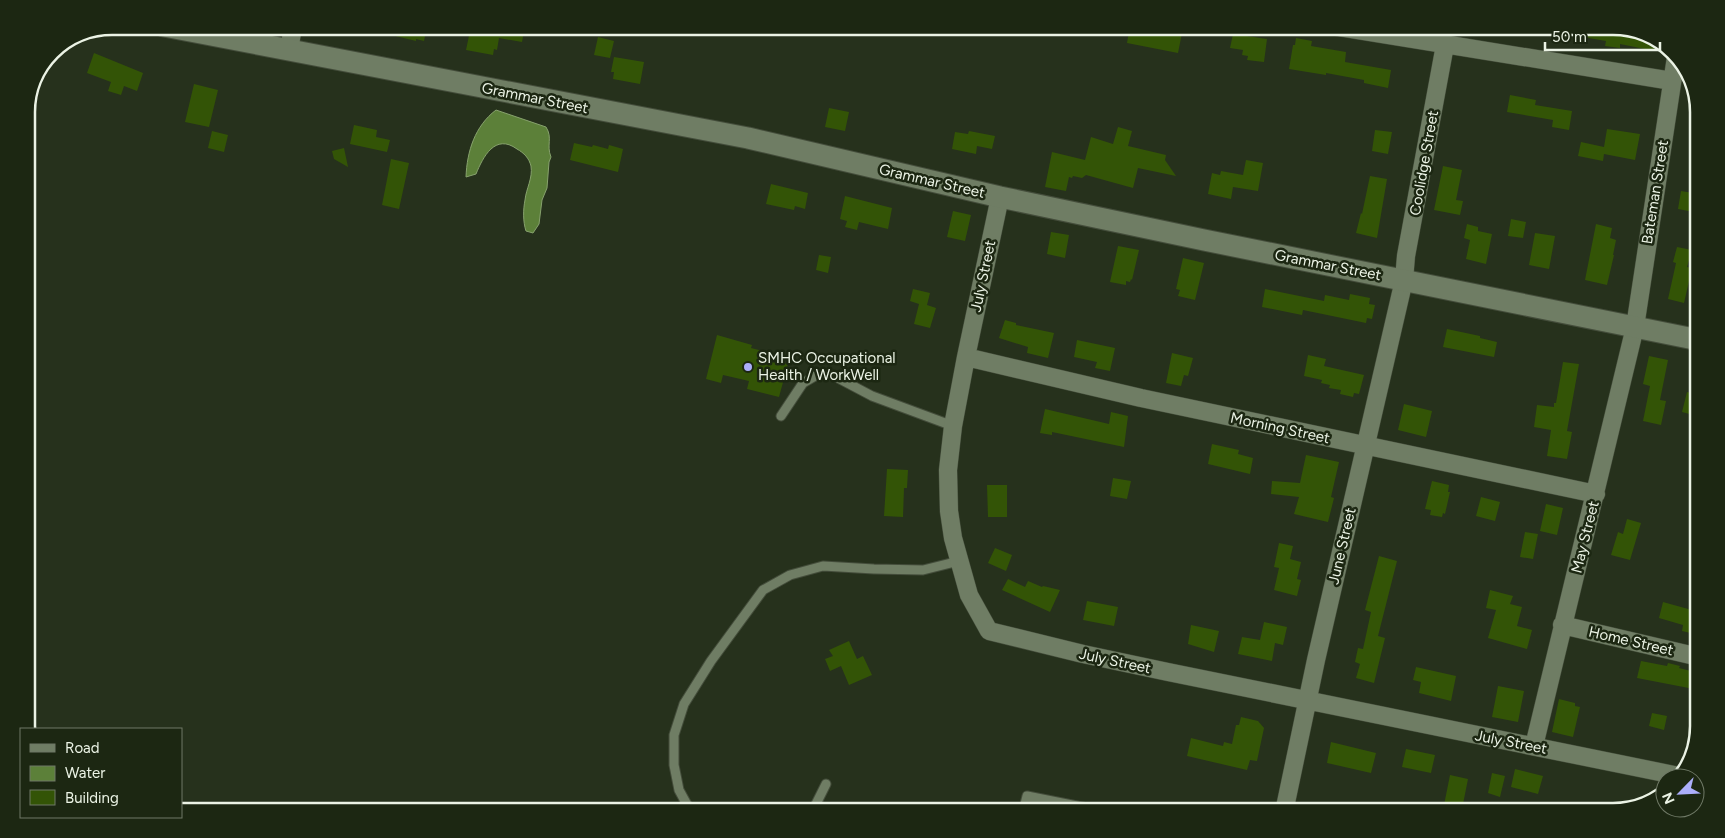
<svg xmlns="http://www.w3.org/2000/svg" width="1725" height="838" font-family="Figtree,sans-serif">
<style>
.water{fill:#5c8039;stroke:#87a26d}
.building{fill:#335406}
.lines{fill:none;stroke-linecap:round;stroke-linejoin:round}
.service-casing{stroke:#444d3b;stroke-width:11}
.minor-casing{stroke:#444d3b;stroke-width:19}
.tertiary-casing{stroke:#444d3b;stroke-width:23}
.service{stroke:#6f7d64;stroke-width:9}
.minor{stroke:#6f7d64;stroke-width:18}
.tertiary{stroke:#6f7d64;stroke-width:21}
.poi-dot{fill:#acaffb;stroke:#1c2712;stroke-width:2}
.labels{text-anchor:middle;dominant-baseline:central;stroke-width:5;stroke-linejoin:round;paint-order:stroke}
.street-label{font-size:15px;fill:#ebf3e5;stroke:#1c2712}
.poi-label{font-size:15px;fill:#ebf3e5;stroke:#1c2712;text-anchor:start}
.rim{fill:none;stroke:#ebf3e5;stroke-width:2.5}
</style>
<rect width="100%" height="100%" fill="#26311c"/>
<path class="water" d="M496,110L546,127C553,138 546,145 551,157L549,162L547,188L542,200L539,224L533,233L526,231C523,222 523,210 525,200C526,189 533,178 531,166C529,158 524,153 517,149C495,133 483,157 476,174L466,177C467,151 475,126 496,110Z"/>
<path class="building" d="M379,26H427L424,41L416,39V41L379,32Z
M471,26H525L522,42L499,38L497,50L494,49L493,55L466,50Z
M1130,26H1150L1182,33L1178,53L1127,43Z
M1560,26H1603L1651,35L1657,40L1655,51L1620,44V48L1605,46L1606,41L1560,33Z
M1233,34L1267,39L1264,62L1247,60L1248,56L1242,55L1243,50L1230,48Z
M598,37L614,41L610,58L594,55Z
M1296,38L1312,41L1311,46L1346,52L1345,62L1391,70L1388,88L1364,83V80L1326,73V75L1289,69L1293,45H1295Z
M94,53L143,73L137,91L124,86L121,95L108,91L111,82L87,73Z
M614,57L644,62L640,84L613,79L614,72H611Z
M194,84L218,90L209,127L185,122Z
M1510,95L1536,100L1535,105L1572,111L1569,130L1552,127L1553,120L1507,112Z
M829,108L849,112L845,131L825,127Z
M354,125L377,130L376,137L390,140L387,152L350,144Z
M1118,127L1132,131L1128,146L1166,155L1165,160L1176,176L1138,168L1133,188L1086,175L1082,178L1073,176L1072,178L1069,177L1066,191L1045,187L1052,152L1085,160L1091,137L1113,144Z
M1607,129L1640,134L1635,160L1604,154L1603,161L1578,156L1581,142L1604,147Z
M1375,130L1392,132L1388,154L1372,151Z
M212,131L228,135L224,152L208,148Z
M969,131L995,136L992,149L977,146L976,154L952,149L955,132L968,134Z
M574,143L592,147L593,145L608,149L609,145L623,149L618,172L570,160Z
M344,148L348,167L334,159L332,151Z
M391,159L409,163L399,209L382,205Z
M1246,160L1263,163L1258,191L1233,187L1231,199L1208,194L1212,173L1220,175L1221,171L1243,175Z
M1443,166L1462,170L1456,200L1463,201L1460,215L1434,210Z
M1370,176L1387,179L1377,238L1356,233L1361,213L1362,214Z
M771,184L808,193L805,209L795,206L794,210L766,204Z
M1681,191L1699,194V213L1678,209Z
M845,196L892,208L888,229L859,222L857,230L845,227L847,221L840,219Z
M953,211L971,215L965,241L947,237Z
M1511,219L1526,222L1523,238L1508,236Z
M1467,224L1478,227V231L1492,234L1486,264L1466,259L1470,240L1464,238Z
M1596,224L1612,228L1610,238L1616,240L1613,255H1614L1607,285L1585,280Z
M1051,232L1069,235L1065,258L1047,254Z
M1535,233L1555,236L1549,269L1529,265Z
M1118,246L1139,250L1132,280L1131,279L1130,282L1126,281V285L1110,282Z
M1677,247L1692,250L1687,267L1692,268L1684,303L1668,299L1676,263L1673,262Z
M819,255L831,257L828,273L816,270Z
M1183,258L1204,263L1195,300L1178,296L1180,290L1176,289Z
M913,289L930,293L927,305L936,308L930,328L914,324L919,304L910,301Z
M1265,289L1324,301L1325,295L1349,300L1350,294L1370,298L1369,304L1375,305L1372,319L1367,318L1366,323L1303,310L1302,315L1262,307Z
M1005,320L1016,323V325L1054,333L1048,358L1027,353L1028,347L999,338Z
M1447,329L1480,336V338L1497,342L1494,357L1443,347Z
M717,335L752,345L751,348L784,356L782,363L788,364L779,397L747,389L749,381L723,375L721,383L706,379Z
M1077,340L1115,348L1110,371L1095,368L1097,362L1074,357Z
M1172,353L1193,358L1188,376L1184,375L1181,386L1166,383Z
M1308,355L1326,359L1324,366L1364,375L1359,394L1354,393L1353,397L1340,394L1341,390L1329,388L1330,385L1321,383L1322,380L1304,376Z
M1649,356L1668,360L1660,400L1666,401L1661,425L1643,421L1650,386L1643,384Z
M1563,362L1579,364L1567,431L1572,432L1567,459L1547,456L1551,430L1534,427L1537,405L1554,407V403H1556Z
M1687,392L1699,395L1697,416L1682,412Z
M1404,404L1432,411L1426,437L1398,430Z
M1045,409L1109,424L1111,412L1128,416L1124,447L1052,432V435L1040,433Z
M1212,444L1239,450L1238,454L1253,458L1250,474L1208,464Z
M1306,455L1339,462L1331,497L1334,498L1328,522L1294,514L1299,497L1271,494L1272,481L1300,483Z
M887,469L908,470L907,488H904L903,517L884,516Z
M1113,478L1131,481L1127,499L1110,496Z
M1432,481L1449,485L1448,492H1450L1445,514L1443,513L1442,517L1430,515L1431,510L1425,509Z
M987,485H1007V517H988Z
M1481,497L1500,502L1495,521L1476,516Z
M1546,504L1563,508L1557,535L1540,531Z
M1627,519L1641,523L1630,560L1611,555L1618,532L1623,534Z
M1525,532L1538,534L1533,559L1520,557Z
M1279,543L1293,546L1290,559L1301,562L1297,579L1301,580L1297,596L1274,590L1279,568L1274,567Z
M995,548L1012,555L1006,571L988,563Z
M1379,556L1397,561L1378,636L1385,638L1374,683L1356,678L1360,664L1355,662L1358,648L1363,649L1371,612L1365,610Z
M1008,579L1025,587L1028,581L1042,587L1043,586L1060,590L1050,612L1002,590Z
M1490,590L1513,596L1510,604L1522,607L1517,626L1532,630L1527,649L1488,638L1496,610L1486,608Z
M1087,601L1118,607L1114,626L1083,620Z
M1663,602L1699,612V635L1682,631L1683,625L1659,618Z
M1264,622L1287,627L1283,645L1275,643L1272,661L1238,654L1242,637L1260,640Z
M1191,625L1219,631L1214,652L1188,644Z
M849,641L857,659L863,656L872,675L849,685L841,666L830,671L825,659L833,656L829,650Z
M1641,661L1667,666L1668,663L1680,666L1679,668L1699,673V690L1637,678Z
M1416,667L1456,676L1451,701L1419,693L1421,682L1413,680Z
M1498,686L1524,691L1518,722L1492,717Z
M1559,699L1575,703V706L1580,707L1573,737L1552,732Z
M1652,713L1667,716L1664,730L1649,726Z
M1241,717L1258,721L1264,728L1257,761L1250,760L1247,770L1187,756L1191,738L1223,746L1224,742L1232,744L1236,725H1239Z
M1331,742L1376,753L1371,773L1327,763Z
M1406,749L1435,755L1431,773L1402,767Z
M1515,769L1543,776L1538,794L1511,787Z
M1492,773L1505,776L1500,797L1488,793Z
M1450,775L1468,779L1462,809L1444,805Z"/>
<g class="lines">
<defs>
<path id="service" d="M781,416L803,383L815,376L828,375L836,377L872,396L953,426
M691,812L679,790L674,765V735L684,704L711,661L763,590L790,575L823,566L874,569L923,570L959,561
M812,812L826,784
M1023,812L1027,796L1107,812"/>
<path id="minor" d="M1333,26L1672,81
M289,51L293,26
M1000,197L966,357L953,426L948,470L949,511L953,538L969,595L989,631L1083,654L1168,672L1679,776
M966,357L1141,398L1596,494
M1562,625L1699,657
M1534,746L1635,327L1676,57
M1284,812L1316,660L1404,280L1406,256L1445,45"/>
<path id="tertiary" d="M164,26L748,138L1000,197L1204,240L1699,340"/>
</defs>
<use href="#service" class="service-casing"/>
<use href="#minor" class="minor-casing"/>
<use href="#tertiary" class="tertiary-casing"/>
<use href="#service" class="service"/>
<use href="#minor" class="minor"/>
<use href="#tertiary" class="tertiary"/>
</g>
<circle class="poi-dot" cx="748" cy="367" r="5"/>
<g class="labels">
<g class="street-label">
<text transform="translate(535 98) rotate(11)">Grammar Street</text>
<text transform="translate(1424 163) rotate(-80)">Coolidge Street</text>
<text transform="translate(932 181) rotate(13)">Grammar Street</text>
<text transform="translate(1655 192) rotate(-81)">Bateman Street</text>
<text transform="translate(1328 265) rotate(11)">Grammar Street</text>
<text transform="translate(983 276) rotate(-78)">July Street</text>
<text transform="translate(1280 428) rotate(12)">Morning Street</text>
<text transform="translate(1585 537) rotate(-76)">May Street</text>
<text transform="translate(1342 546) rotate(-77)">June Street</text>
<text transform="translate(1631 641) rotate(13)">Home Street</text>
<text transform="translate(1115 661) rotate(12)">July Street</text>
<text transform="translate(1511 742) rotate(11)">July Street</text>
</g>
<g class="poi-label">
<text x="758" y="358">SMHC Occupational<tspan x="758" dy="17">Health / WorkWell</tspan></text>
</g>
</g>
<path d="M0 0H1725V838H0ZM112 35H1613A77 77 0 0 1 1690 112V726A77 77 0 0 1 1613 803H112A77 77 0 0 1 35 726V112A77 77 0 0 1 112 35Z" fill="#1c2712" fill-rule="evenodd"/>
<path class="rim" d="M112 35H1613A77 77 0 0 1 1690 112V726A77 77 0 0 1 1613 803H112A77 77 0 0 1 35 726V112A77 77 0 0 1 112 35Z"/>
<rect x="20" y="728" width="162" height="90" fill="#1c2712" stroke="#6f7966"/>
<rect x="30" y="744" width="25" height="8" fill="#6f7d64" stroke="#6f7966"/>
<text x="65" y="753" font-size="15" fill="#ebf3e5">Road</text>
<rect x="30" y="766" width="25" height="15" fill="#5c8039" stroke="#6f7966"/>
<text x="65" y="778" font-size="15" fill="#ebf3e5">Water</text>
<rect x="30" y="790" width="25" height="15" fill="#335406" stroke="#6f7966"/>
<text x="65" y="803" font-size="15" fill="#ebf3e5">Building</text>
<g transform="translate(1680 793) rotate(246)"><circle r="24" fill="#1c2712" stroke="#6f7966"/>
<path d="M0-4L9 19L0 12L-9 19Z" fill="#acaffb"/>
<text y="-8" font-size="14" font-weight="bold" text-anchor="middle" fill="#ebf3e5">N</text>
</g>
<path d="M1545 42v8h115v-8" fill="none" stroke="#ebf3e5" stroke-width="2.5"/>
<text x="1552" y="42" font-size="15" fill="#ebf3e5" stroke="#1c2712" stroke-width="4" paint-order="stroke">50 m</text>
</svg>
